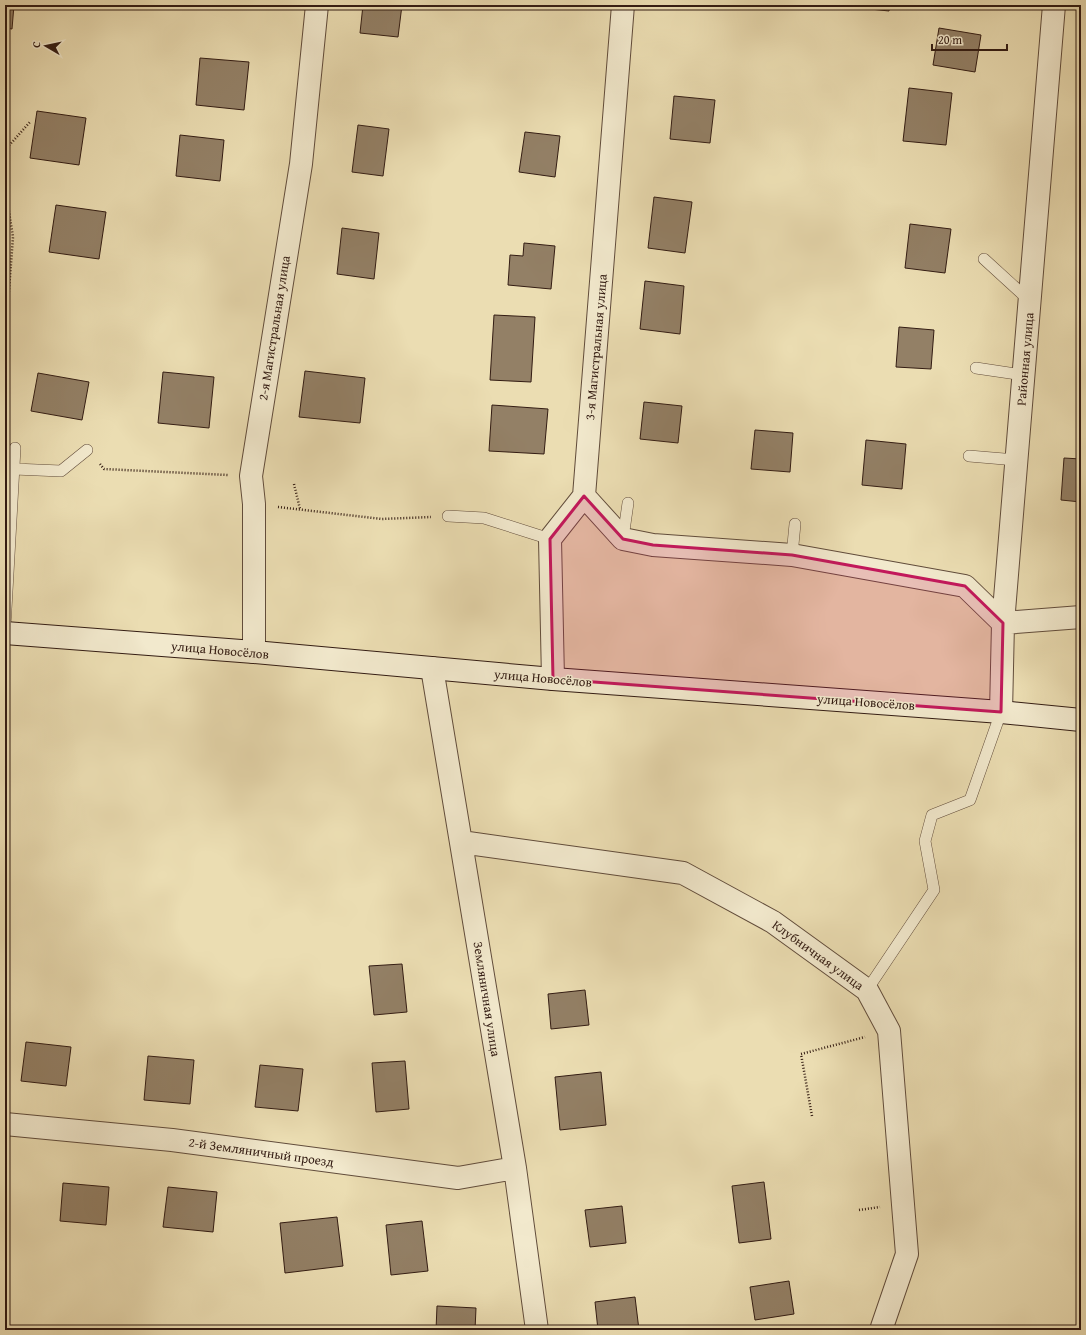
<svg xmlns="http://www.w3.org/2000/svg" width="1086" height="1335" font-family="'Gentium Book Plus',serif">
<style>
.building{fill:#938066;stroke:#331c13}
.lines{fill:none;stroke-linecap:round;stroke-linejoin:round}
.lane-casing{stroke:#614c3b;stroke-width:12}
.street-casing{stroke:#614c3b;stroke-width:24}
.secondary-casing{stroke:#331c13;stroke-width:24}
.path{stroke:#331c13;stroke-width:2.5;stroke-dasharray:1 2;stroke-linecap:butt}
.lane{stroke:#f2e9cd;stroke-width:11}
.street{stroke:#f2e9cd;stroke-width:22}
.secondary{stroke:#f2e9cd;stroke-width:22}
.marked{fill:#c2185b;fill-opacity:0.2;stroke:#c2185b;stroke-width:3;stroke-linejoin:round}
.labels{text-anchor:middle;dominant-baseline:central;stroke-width:3;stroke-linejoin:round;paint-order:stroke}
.street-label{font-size:13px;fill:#331c13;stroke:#f2e9cd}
</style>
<rect width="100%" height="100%" fill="#ebddb2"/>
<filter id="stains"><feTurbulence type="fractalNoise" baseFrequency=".005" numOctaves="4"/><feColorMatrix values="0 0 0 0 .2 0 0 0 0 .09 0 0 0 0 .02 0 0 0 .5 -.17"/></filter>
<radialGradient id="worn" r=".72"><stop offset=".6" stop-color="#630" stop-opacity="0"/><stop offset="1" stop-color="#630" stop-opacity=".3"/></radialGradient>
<path class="building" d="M5,5H14L12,29L5,28Z
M363,5H402L398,37L360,33Z
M842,5H890L889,11L842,6Z
M939,28L981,35L975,72L933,65Z
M200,58L249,62L244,110L196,105Z
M909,88L952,93L946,145L903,141Z
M674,96L715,100L710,143L670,139Z
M37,111L86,118L79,165L30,158Z
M358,125L389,129L383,176L352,172Z
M525,132L560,136L555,177L519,172Z
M180,135L224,140L220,181L176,176Z
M654,197L692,202L685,253L648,248Z
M56,205L106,212L99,259L49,252Z
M910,224L951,229L945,273L905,268Z
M342,228L379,233L374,279L337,274Z
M524,243L555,246L551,289L508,285L510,255L523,256Z
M645,281L684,286L680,334L640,329Z
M494,315L535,317L531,382L490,380Z
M899,327L934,330L931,369L896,367Z
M305,371L365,378L360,423L299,417Z
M163,372L214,377L209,428L158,423Z
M38,373L89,382L82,420L31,411Z
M644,402L682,406L678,443L640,439Z
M492,405L548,409L544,454L489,451Z
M755,430L793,433L790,472L751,469Z
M866,440L906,444L902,489L862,485Z
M1064,458L1081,459V502L1061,500Z
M402,964L407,1012L374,1015L369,966Z
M585,990L589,1025L551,1029L548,994Z
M26,1042L71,1047L66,1086L21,1081Z
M148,1056L194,1060L190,1104L144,1100Z
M405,1061L409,1109L376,1112L372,1063Z
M260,1065L303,1069L298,1111L255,1107Z
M601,1072L606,1125L560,1130L555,1077Z
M764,1182L771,1239L739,1243L732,1186Z
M63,1183L109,1187L106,1225L60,1221Z
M168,1187L217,1192L213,1232L163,1227Z
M622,1206L626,1243L590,1247L585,1210Z
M337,1217L343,1266L285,1273L280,1223Z
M422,1221L428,1271L391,1275L386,1225Z
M789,1281L794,1314L755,1320L750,1287Z
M635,1297L639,1330H598L595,1302Z
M437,1306L476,1308L475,1330H436Z"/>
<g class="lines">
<defs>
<path id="lane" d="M984,259L1030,301
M976,368L1023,375
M969,456L1016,460
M14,469L61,471L87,450
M448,516L484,518L550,539
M623,538L628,503
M792,555L795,524
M5,627L15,448
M867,990L934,890L925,841L932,815L970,800L1001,712"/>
<path id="street" d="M584,496L623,539L653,545L792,555L965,586L1003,623L1081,617
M254,652V504L251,476L301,164L317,5
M432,668L515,1168L537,1330
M553,679L550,539L584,496L623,5
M1001,712L1003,623L1054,5
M461,842L683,873L773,922L867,990L889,1031L907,1254L882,1327
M5,1124L172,1140L458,1178L515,1168"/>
<path id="secondary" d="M5,633L254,652L553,679L1001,712L1081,720"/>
</defs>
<use href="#lane" class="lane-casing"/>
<use href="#street" class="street-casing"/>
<use href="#secondary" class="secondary-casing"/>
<path class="path" d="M5,150L30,122
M5,187L13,237L5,343
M100,464L104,469L228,475
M294,484L300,509
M278,507L382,519L431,517
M812,1116L801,1054L865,1037
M859,1210L880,1207"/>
<use href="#lane" class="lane"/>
<use href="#street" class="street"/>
<use href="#secondary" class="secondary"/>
</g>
<path class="marked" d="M584,496L623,539L653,545L792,555L965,586L1003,623L1001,712L553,679L550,539Z"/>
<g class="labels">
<g class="street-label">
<text transform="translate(274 328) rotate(-81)">2-я Магистральная улица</text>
<text transform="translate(596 347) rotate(-85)">3-я Магистральная улица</text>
<text transform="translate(1025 359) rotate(-85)">Районная улица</text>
<text transform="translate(220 650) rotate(5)">улица Новосёлов</text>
<text transform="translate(543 678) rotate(5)">улица Новосёлов</text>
<text transform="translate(866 702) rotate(4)">улица Новосёлов</text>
<text transform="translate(818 955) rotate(36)">Клубничная улица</text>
<text transform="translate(487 999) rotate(81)">Земляничная улица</text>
<text transform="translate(261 1152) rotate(8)">2-й Земляничный проезд</text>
</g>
</g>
<rect width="1086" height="1335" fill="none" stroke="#ebddb2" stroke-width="20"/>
<rect x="6" y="6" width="1074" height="1323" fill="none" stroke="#331c13" stroke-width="2"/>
<rect x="10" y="10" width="1066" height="1315" fill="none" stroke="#331c13"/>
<g transform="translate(46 46) rotate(279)" stroke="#f2e9cd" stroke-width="3" paint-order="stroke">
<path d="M0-3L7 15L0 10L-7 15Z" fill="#331c13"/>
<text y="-6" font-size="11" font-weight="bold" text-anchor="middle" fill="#331c13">С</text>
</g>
<path d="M932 44v6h75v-6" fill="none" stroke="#331c13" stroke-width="2"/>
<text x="938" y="44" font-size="12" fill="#331c13" stroke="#f2e9cd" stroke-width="3" paint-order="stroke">20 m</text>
<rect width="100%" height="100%" filter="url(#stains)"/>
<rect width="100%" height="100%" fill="url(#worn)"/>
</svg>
